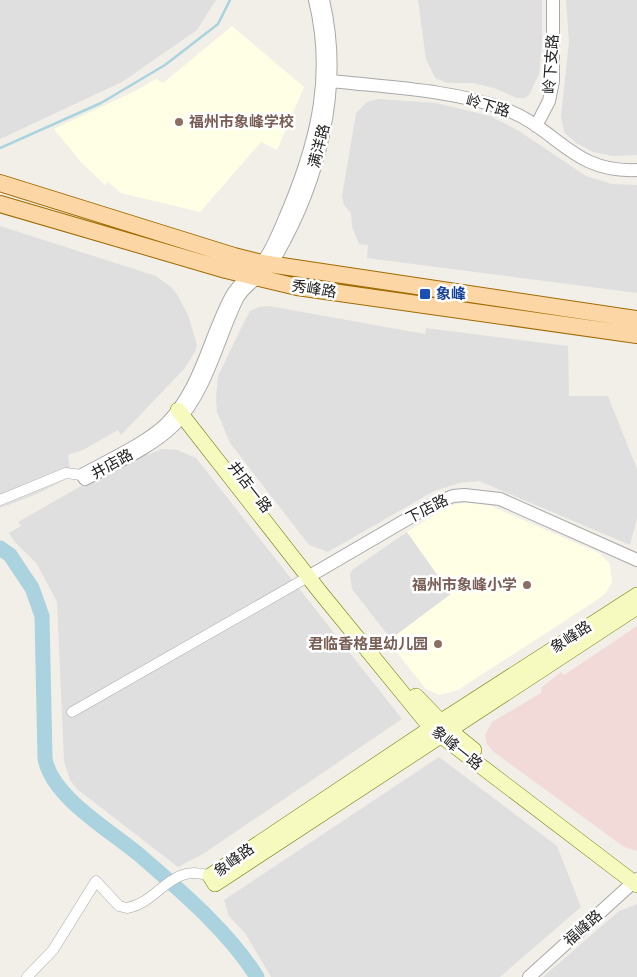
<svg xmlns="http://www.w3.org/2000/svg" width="637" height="977" font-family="Rubik,'Noto Sans SC',sans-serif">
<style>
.residential{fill:#e0dfdf}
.commercial{fill:#f2dad9}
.education{fill:#ffffe5}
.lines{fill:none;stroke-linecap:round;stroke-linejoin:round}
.stream{stroke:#aad3df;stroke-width:2.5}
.river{stroke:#aad3df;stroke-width:15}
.minor-casing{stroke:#a9a9a9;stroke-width:11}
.tertiary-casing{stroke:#a9a9a9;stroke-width:14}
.secondary-casing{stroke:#707d05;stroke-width:16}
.primary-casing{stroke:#a06b00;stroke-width:18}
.minor{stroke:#fff;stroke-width:10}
.tertiary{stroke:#fff;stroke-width:12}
.secondary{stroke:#f7fabf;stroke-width:15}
.primary{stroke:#fcd6a4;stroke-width:16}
.education-dot{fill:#8d6e63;stroke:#fff;stroke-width:2}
.transit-dot{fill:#1a4fb4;stroke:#fff;stroke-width:2}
.labels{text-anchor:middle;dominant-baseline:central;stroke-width:5;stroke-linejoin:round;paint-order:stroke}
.street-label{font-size:15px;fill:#222;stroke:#fff}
.education-label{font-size:15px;font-weight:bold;fill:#785e54;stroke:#fff;text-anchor:end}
.transit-label{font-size:15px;font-weight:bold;fill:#164399;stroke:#fff;text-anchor:start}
</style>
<rect width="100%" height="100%" fill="#f2efe9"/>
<path class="residential" d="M0,0H216L197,30L122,82L0,139Z
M418,0H542V44L539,74L529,95L524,98H517L494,88L473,83H447L435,78L426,59Z
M566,0H637V155L613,156L593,152L576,143L564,132L561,116L569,42Z
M378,99L436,103L490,116L519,131L586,176L612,184L637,185V293L367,258L368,245L359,244L352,227L351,213L344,205L342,196L356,113L367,102Z
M0,226L156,276L172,288L178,296L188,315L197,345L195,352L185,368L121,435L118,430L83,450L68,455L71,477L37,494L0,508Z
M269,306L425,334L426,328L568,346L569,396H608L637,469V518L630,545L479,481L460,483L434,491L328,552L309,545L230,443L217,412L216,397L218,376L244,322L250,311L259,307Z
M162,449L177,450L196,458L402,719L203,854L178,867L77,789L70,780L64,761L57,602L37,564L14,541L9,533L21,526L18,522L118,465L146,452L147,455Z
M407,532L451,594L391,639L352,589L350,575L352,570Z
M439,757L557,846L581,907L500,977H271L245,933L229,916L224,900Z
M637,904V977H543L619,911Z"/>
<path class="commercial" d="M637,626V851L624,847L494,752L487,744L485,735L492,722L541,693V688L561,672L564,675Z"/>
<path class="education" d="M232,26L304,87L277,150L261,142L200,212L121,193L108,182L105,185L80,161L54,129L135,91L156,79L163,83Z
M469,503L491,506L599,553L610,564L612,582L605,594L597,600L458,690L439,695L426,689L388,641L451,594L407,532L442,510L456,504Z"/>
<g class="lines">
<path class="stream" d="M0,148L101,103L165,65L218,24L230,0"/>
<path class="river" d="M0,548L10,555L32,588L42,616L45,758C51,798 115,833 144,859C184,894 229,932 257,977"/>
<defs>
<path id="minor" d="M0,500L66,473L82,475
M72,712L308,577
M27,977L53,950L96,881L119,906L127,908C160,902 170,862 210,876"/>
<path id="tertiary" d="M315,0C333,73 318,138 290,206C283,222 277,239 268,254C258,270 240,280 231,297C209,338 201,389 166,424C147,443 107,461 82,475L85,479C113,464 153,447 175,424C207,390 217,340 237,299C245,283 264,276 273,261C319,184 344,88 323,0
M323,80C380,87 451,89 505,109C558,129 572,173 637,170
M536,126L549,101L553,81V0
M308,577L433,504L453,496L464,495L500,499L637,560
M529,977L637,879"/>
<path id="secondary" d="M178,410L320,592L431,728L637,885
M637,595L440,722L210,876L215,884L637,607
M416,696L448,729L474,750"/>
<path id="primary" d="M0,183L234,256L262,263L637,319
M0,204L226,270L297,287L637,335"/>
</defs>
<use href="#minor" class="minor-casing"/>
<use href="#tertiary" class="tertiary-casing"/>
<use href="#secondary" class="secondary-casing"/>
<use href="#primary" class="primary-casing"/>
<use href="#minor" class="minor"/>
<use href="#tertiary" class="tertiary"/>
<use href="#secondary" class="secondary"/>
<use href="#primary" class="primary"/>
</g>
<g class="education-dot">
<circle cx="179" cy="122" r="5"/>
<circle cx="527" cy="585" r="5"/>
<circle cx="438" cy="644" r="5"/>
</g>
<rect class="transit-dot" x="419" y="288" width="12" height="12" rx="2.5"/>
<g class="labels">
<g class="street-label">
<text transform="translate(551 64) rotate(-86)">岭下支路</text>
<text transform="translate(488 106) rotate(16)">岭下路</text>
<text transform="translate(319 146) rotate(-76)">满洋路</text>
<text transform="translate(314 289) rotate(9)">秀峰路</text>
<text transform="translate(112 464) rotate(-29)">井店路</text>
<text transform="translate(250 487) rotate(52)">井店一路</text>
<text transform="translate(427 509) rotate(-27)">下店路</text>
<text transform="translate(571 637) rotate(-33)">象峰路</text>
<text transform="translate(457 748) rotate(39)">象峰一路</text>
<text transform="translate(234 860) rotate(-36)">象峰路</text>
<text transform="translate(583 928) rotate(-42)">福峰路</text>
</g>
<g class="education-label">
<text x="189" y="122" text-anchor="start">福州市象峰学校</text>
<text x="517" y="585">福州市象峰小学</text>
<text x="428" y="644">君临香格里幼儿园</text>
</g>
<g class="transit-label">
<text x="436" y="294">象峰</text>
</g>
</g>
</svg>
